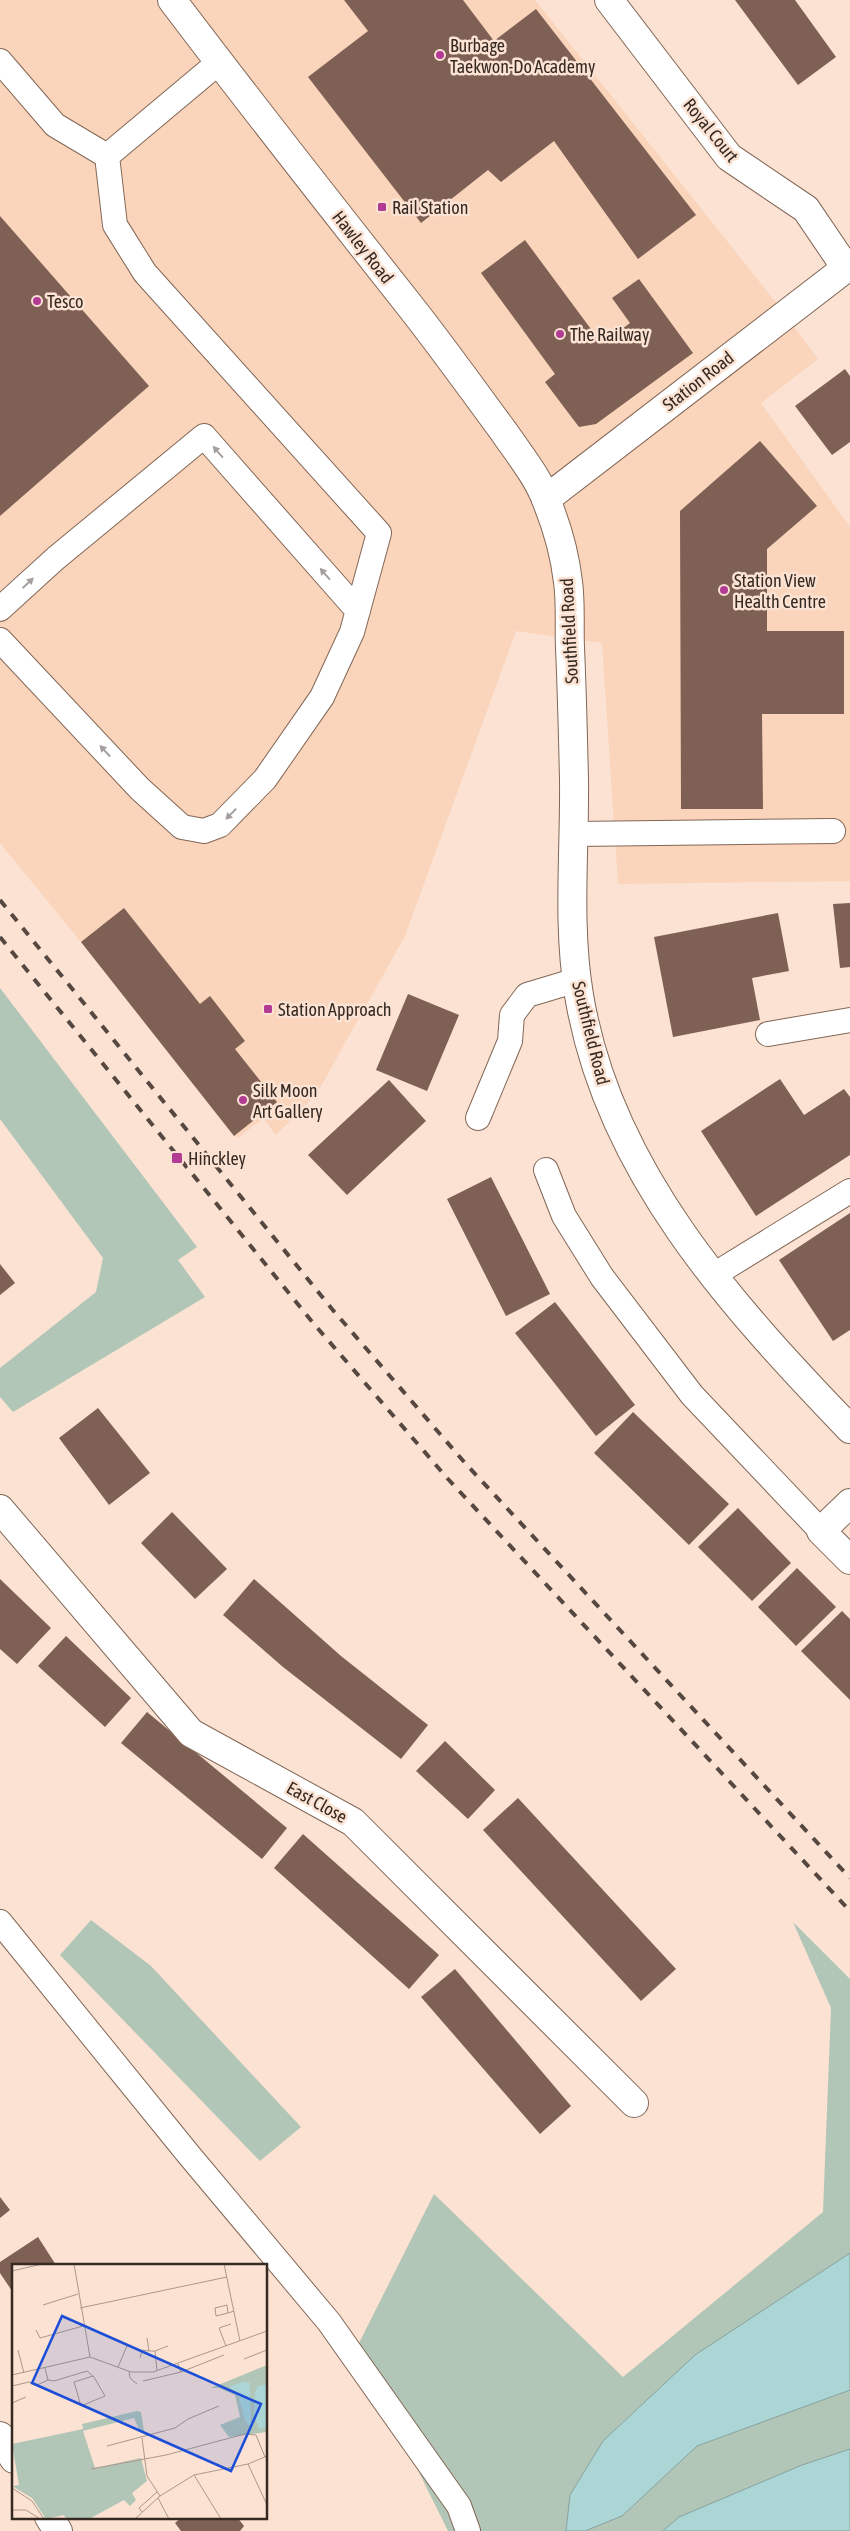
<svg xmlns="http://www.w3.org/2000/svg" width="850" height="2531" font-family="'Asap Condensed',sans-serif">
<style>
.built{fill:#fad4bb}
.green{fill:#b2c6b7}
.water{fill:#abd6d5;stroke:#88a29f}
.building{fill:#7e6054}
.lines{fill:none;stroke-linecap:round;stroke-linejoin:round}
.service-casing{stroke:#826756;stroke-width:26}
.minor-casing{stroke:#826756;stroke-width:30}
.secondary-casing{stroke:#826756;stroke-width:30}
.service{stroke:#fff;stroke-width:24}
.minor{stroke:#fff;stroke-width:28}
.secondary{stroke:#fff;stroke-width:28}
.rail{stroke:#564840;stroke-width:4;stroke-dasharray:9 9;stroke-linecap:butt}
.oneway{fill:#a49f9c}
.poi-dot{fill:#b23c93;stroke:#fbe2d2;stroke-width:2}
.labels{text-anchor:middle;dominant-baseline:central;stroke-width:5;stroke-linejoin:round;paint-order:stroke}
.poi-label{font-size:18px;fill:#352922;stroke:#fbe2d2;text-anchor:start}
.street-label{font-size:18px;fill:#352922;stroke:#fbe2d2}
.inset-road{fill:none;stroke:#ac988c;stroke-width:1}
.view{fill:#1d4ed8;fill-opacity:0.15;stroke:#1d4ed8;stroke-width:2.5}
.inset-edge{fill:none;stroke:#352922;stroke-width:2.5}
</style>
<rect width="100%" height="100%" fill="#fbe2d2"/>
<path class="built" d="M0,0H535L778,305L818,359L761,403L850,527V881L618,884L602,643L516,631L405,936L317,1093L276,1135L263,1118L238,1138L234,1136L81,942L0,843Z"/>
<path class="green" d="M0,988L197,1247L178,1260L205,1297L13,1412L0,1397V1368L96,1292L103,1258L0,1119Z
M91,1920L151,1966L301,2127L260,2161L60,1955Z
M793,1922L850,1979V2531H448L357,2347L434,2194L623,2377L823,2212L831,2008Z"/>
<path class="water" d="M850,2253V2390L697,2446L622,2516L585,2531H566L570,2495L603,2441L695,2355Z
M850,2449V2531H663L679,2517L802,2465Z"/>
<path class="building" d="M344,0H463L494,41L536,9L696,215L638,259L554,141L501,182L488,170L421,223L308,77L368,31Z
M735,0H795L836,57L798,85Z
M0,216L149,386L0,516Z
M525,240L602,344L630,323L612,298L639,279L693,353L596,424L579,427L545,382L555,374L481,273Z
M845,369L850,376V442L832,455L795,406Z
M760,441L817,506L767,549V631H844V714H762L763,809H681L680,511Z
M850,903V967L840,968L833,904Z
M124,908L200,1004L210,996L245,1041L235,1049L277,1102L234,1136L81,942Z
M778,913L789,971L752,978L760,1020L673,1037L654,937Z
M408,994L459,1015L427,1091L376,1070Z
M780,1079L804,1115L844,1089L850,1097V1155L756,1216L701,1131Z
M389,1080L426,1121L347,1195L308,1155Z
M491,1177L550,1294L506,1316L447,1199Z
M850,1213V1330L833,1341L779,1260Z
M0,1264L15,1283L0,1295Z
M555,1302L635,1405L596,1436L515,1333Z
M98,1408L150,1473L109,1505L59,1438Z
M633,1412L729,1504L689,1545L594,1453Z
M738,1508L791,1563L752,1601L698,1547Z
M172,1512L227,1569L195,1599L141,1543Z
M797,1568L836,1607L796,1646L758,1607Z
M0,1579L51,1628L17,1664L0,1649Z
M254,1579L341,1656L428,1725L401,1759L283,1667L223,1615Z
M842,1611L850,1619V1700L801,1651Z
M66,1636L131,1698L105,1727L38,1666Z
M147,1712L287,1828L262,1859L121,1743Z
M445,1741L495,1790L468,1819L416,1771Z
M518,1798L676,1969L641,2001L483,1830Z
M303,1834L439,1955L409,1989L274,1868Z
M455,1969L571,2106L540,2134L421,1997Z
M0,2197L10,2210L0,2218Z
M38,2237L56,2265H14V2294L0,2273V2262Z
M182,2517H237L244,2526L240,2531H181L175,2523Z"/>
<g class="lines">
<defs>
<path id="service" d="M0,61L55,125L107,156
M0,609L56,558L204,436L358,611
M0,640L140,789L182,827L204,831L220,825L265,779L322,697L352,632L379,533L145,273L115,225L107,156L218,63
M574,834L833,831
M768,1034L850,1020
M478,1118L510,1041L512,1015L527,995L577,980
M546,1170L564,1216L602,1277L692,1395L821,1531
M712,1276L850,1191
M0,1922L189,2155L329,2322L459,2506L468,2531"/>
<path id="minor" d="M609,0L729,157L806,209L846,268
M546,499L850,265
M850,1503L821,1531L850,1560
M0,1509L191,1733L353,1822L634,2103
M0,2436L14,2459
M49,2517L58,2531"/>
<path id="secondary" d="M172,0C250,103 330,205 410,306C443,348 473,390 504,432C519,454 538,477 547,502C557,527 565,555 568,582C571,603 569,626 570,648C572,692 573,736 574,780C575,851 567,924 579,995C608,1171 731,1305 850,1429"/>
</defs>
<use href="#service" class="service-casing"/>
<use href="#minor" class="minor-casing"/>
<use href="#secondary" class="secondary-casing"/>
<use href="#service" class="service"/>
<use href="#minor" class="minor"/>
<use href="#secondary" class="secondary"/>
<path class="rail" d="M0,900L332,1309L465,1463L850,1878
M0,937L314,1324L448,1479L850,1911"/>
</g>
<defs><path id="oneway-solid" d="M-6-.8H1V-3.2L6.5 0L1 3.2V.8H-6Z" transform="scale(1.25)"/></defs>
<g class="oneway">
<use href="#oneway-solid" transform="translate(218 452) rotate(-131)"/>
<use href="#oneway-solid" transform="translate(325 574) rotate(-131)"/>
<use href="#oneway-solid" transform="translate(28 583) rotate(-43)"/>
<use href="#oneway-solid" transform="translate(105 751) rotate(-133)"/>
<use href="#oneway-solid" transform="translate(231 814) rotate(134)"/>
</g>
<g class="poi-dot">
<circle cx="440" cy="55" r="5"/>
<rect x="377" y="202" width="10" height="10" rx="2.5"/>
<circle cx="37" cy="301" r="5"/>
<circle cx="560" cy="334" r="5"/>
<circle cx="724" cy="590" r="5"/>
<rect x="263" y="1004" width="10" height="10" rx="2.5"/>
<circle cx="243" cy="1100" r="5"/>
<rect x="171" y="1152" width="12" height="12" rx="2.5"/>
</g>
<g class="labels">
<g class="poi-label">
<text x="450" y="45">Burbage<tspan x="450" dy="21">Taekwon-Do Academy</tspan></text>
<text x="392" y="207">Rail Station</text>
<text x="47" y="301">Tesco</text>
<text x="570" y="334">The Railway</text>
<text x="734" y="580">Station View<tspan x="734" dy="21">Health Centre</tspan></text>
<text x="278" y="1009">Station Approach</text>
<text x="253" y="1090">Silk Moon<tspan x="253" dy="21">Art Gallery</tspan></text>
<text x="188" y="1158">Hinckley</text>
</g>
<g class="street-label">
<text transform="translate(711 130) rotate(51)">Royal Court</text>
<text transform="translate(363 247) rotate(52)">Hawley Road</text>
<text transform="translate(698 381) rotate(-38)">Station Road</text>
<text transform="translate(569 631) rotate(-93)">Southfield Road</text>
<text transform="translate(591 1033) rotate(76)">Southfield Road</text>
<text transform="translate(317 1802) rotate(29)">East Close</text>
</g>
</g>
<g transform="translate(12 2264)">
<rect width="255" height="255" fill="#fbe2d2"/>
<path d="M255,101V168L217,173L208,161L228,153L223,131L207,124H199ZM125,147L129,148L132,167L128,168L122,154L71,167L83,204L129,194L135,217L120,229L124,236L118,242L112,236L77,255H54L52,251L34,255L20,234L0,222L7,221L0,180L71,165L70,160Z" fill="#b2c6b7"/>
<path d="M233,117L238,119L239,163L233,157L226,129L217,123ZM255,121V162L248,165L242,153L243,128L246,122Z" fill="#abd6d5"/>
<path class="inset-road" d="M62,0L78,93M212,0L228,77M0,7L30,0M31,41L66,30M68,44L215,13M216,49L215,41L203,44L204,52L216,49L222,47M24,66L28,74L71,62M135,74L137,87H143M214,82L207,64L219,60M6,86L12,109M128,94L130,86L137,87M232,95L255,86M166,100L169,108L212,91M106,103L115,82M33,104L36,116L42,117L75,107L82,113L93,132L69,142L62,118L81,112M145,107L143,87L156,82M117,108L118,114L125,120M0,111L78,93L119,108H141L255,67M131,117L169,108M0,122L17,118L25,121L36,116M0,139L14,133M130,174L135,212L148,232M95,182L163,164L176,155L207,142M236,200L255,241M79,205L154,191L233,170L244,171L253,193M182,211L209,255M0,224L20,237L32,255M146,234L157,255M0,246H14L28,255M130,248L127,244L145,228M123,255L148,232L182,211L236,200L255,192"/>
<path class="view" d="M50,52L249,140L219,207L20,119Z"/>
<rect width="255" height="255" class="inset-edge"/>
</g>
</svg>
